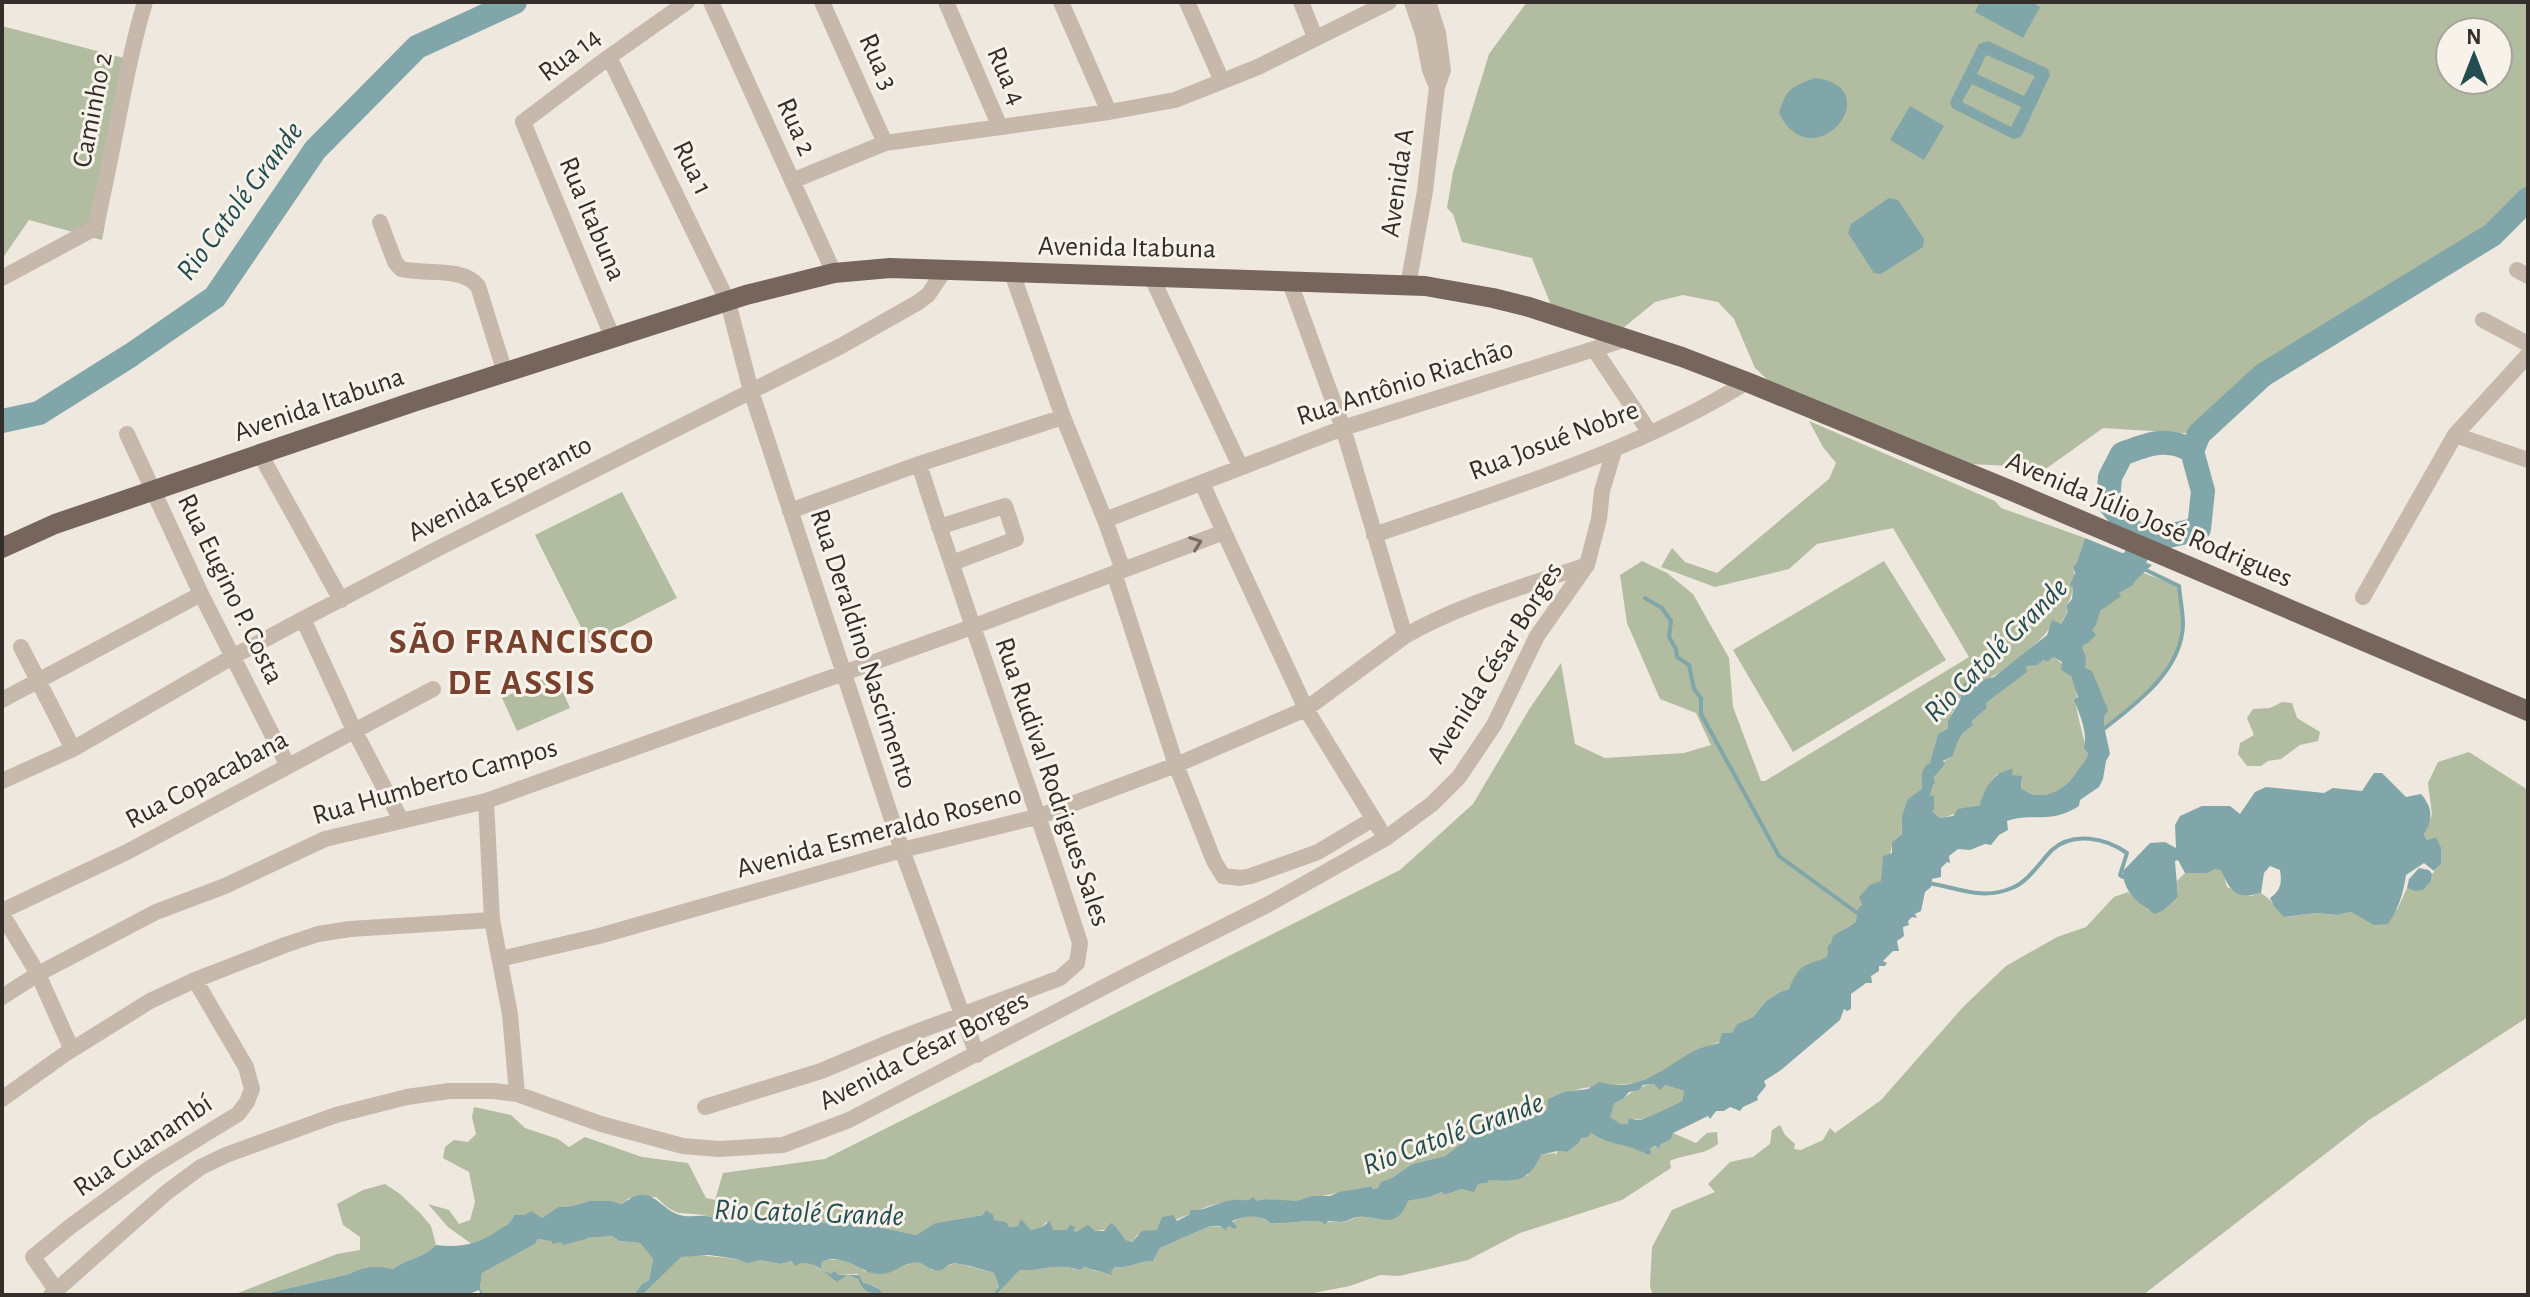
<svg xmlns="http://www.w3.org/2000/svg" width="2530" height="1297" font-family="'Alegreya Sans',sans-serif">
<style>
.green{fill:#b2bca0;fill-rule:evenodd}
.water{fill:#81a6a9;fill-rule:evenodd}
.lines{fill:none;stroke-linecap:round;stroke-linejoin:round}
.stream{stroke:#81a6a9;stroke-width:4}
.river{stroke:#81a6a9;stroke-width:24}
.minor{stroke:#c6b8ab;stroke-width:16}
.major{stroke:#75655d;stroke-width:20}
.oneway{stroke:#766c64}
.labels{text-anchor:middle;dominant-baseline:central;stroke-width:6;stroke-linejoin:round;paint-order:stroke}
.street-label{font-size:28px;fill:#352d29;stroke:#f7f2ea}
.water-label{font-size:30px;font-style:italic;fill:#244d51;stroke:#f7f2ea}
.district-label{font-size:36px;font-weight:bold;letter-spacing:2px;fill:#79412d;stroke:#f7f2ea}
</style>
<rect width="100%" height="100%" fill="#efe8de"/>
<path class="green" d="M1527,2H2528V199L2492,235L2263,374L2199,434L2103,428L2047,468L1951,463L1784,395L1755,368L1734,319L1718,302L1683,295L1655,302L1617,333L1555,315L1532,258L1462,242L1453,214L1447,208L1453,172L1489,54ZM2450,32H2498V80H2450Z
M2,26L135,61L102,240L29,220L2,259Z
M1809,421L1995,501L2001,508L2085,538L2077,562L2073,567C2076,578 2073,597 2066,606L2068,610L2060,625L2050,627C2044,640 2000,676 1986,679L1985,681L1970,683C1961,695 1949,714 1948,728C1933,735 1937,743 1933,756C1931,763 1927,768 1922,773V789C1911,800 1900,819 1902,834L1892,842C1892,859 1880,864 1882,881L1858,908L1857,922C1842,928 1828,941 1827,957L1789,989L1780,992L1766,1001L1753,1017L1737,1024L1732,1033L1719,1042L1697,1050L1663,1072L1636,1083L1583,1088L1552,1097L1547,1111L1538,1115L1514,1114L1500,1119L1483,1132L1472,1135L1445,1156L1412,1164L1378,1188L1372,1189L1371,1186C1346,1191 1323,1196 1299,1201C1288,1203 1278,1200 1268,1199C1259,1199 1264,1201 1256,1201C1246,1202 1234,1200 1225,1202C1202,1205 1183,1220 1160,1224L1157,1231L1137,1235L1132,1242L1126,1240L1117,1228L1095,1231L1086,1227L1076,1232L1053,1230L1046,1222L1042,1227L1031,1230L1021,1220L1018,1226L1009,1227L983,1215L935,1223L916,1235L860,1223L787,1222L711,1217C683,1209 681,1222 656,1197L629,1198L622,1204L611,1201H589L572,1206L558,1207L542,1218L514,1215C508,1230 487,1238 473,1245L448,1227L428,1204L449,1210L459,1224L470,1220L475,1202L469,1172L443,1158L445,1147L454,1140L468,1142L476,1134L472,1117L474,1107L511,1115L525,1128L558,1139L569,1147L585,1137L642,1157L688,1163L706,1198L715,1200L723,1173L825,1159L1400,870L1473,804L1530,708L1561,663L1575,744L1605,758L1684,753L1711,745L1696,713L1660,699L1627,623L1620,575L1642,561L1667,573L1693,594L1729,658L1733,707L1761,781H1765L1969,657L1893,528L1817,544L1789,569L1715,587L1661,567L1672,548L1685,562L1717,573L1829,479L1836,463L1823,447Z
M622,492L677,598L589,643L535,535Z
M1884,561L1946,660L1793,752L1733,650Z
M2138,571L2179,586C2181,607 2185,628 2179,648C2169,680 2122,714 2097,734L2078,652L2081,613Z
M2053,657C2067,665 2077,684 2077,698C2077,700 2076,702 2076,704C2076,710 2086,748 2088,753C2086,763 2080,765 2075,774C2064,792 2040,803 2021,788L2022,782L2016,776L1997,774L1991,781L1980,805C1964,806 1956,816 1940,818L1932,811L1933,796H1930C1933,779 1936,764 1953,756C1954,742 1961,732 1973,726L1972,721L1987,708L1986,703L2026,672V666Z
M555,674L570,708L517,731L502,698Z
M2282,702L2292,703L2297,718L2320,732L2318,741L2300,745L2281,759L2268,761L2261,766H2247L2238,754L2240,743L2254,735L2247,718L2253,709L2270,708Z
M2469,752L2528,790V1017L2369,1120L2143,1295H1653L1650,1287L1652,1247L1672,1210L1715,1192L1708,1184L1730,1162L1753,1157L1770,1144L1772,1130L1780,1125L1785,1135L1795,1144L1794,1149L1801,1150L1823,1140L1830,1128L1835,1133L1881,1100L1964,1006L2006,966L2057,937L2086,927L2114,897L2128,892L2148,910H2164L2178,897L2177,881L2185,873H2207L2215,868L2222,870L2227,887L2251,896L2261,893C2271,899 2276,908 2285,917L2317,913L2337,915L2351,912L2363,918L2397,910L2407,888L2414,891L2431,881L2432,874L2441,864L2436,837L2427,840L2424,833L2432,815L2428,783L2438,762Z
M1651,1084L1665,1085L1684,1091L1682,1101C1669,1111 1645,1123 1630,1118L1629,1124H1621L1609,1117L1614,1104C1627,1097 1635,1087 1651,1084Z
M1717,1132L1718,1144C1703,1156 1687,1153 1670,1161L1671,1168L1622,1200L1520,1233L1468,1260L1399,1276L1380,1275L1350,1286L1303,1295H996L1020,1270C1041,1272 1056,1262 1078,1270L1085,1267L1095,1271L1111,1272L1115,1267C1128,1269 1139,1261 1153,1261L1160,1248L1210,1226L1226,1227C1233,1221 1241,1216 1252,1216C1262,1216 1267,1223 1276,1223C1288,1224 1301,1221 1313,1221C1323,1221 1334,1223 1343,1222C1350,1221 1355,1217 1361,1217C1381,1216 1397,1229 1408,1201L1429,1197L1442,1192L1444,1195L1477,1184L1487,1183L1490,1180L1527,1176L1541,1155L1555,1153L1556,1156L1557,1151L1567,1152L1579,1143L1581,1137L1591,1133C1607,1144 1629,1144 1648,1155L1650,1149L1661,1144L1673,1133L1696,1143L1707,1133Z
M385,1184L400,1194L421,1214L431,1226L436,1245C420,1260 410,1257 393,1269C376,1265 364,1266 349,1274L260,1295H233L337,1254L360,1250V1237L343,1225L337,1204L363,1190Z
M612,1236L619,1241L640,1243L653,1259L649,1280L642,1284L634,1295H484L480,1288L482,1273L535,1244L538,1239C565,1243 585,1238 612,1236Z
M697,1255L737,1259L746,1262L759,1260L781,1264L793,1261L809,1262L821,1270L822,1260H846L859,1265L864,1271L893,1270L914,1262H923L932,1270H941L952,1264H960L994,1273L999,1288L992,1295H883L875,1286L863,1284L858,1274L838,1275L837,1282L848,1275L858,1279C862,1293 869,1290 880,1295H642L680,1257Z"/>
<path class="water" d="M1980,2H2031L2040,7L2023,38L1975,12Z
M1988,41L2048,69L2050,75L2021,137L2013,139L1952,108L1950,102L1979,44ZM1986,55L2035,76L2024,96L1977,74ZM1972,84L2021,107L2011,127L1962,102Z
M1815,78C1891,87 1813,182 1779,113C1786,89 1791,87 1815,78Z
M1910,106L1944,126L1924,160L1890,140Z
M1889,198L1898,200L1924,239L1923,247L1881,274L1874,273L1848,233L1851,224Z
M2085,538L2152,565L2135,581L2133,585L2119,593L2121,596L2100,611L2096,625L2092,630L2096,635L2088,643L2084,644L2082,648L2086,657L2085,668L2092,671L2108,710L2104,717V726L2110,754L2106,761L2103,779L2099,787L2080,800L2079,806C2049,825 2033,812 2007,821L2008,830L1999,835L1991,845L1985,844L1970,850L1958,849L1949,856L1950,863L1947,862L1941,868V877L1932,879L1931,887L1925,892L1921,911L1915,914L1917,918L1912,917L1908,921L1909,925L1903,927L1904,936L1897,941L1899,951H1893L1883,961L1887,963L1885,966H1879V971L1871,976L1872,983H1866L1851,994V1009L1847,1011L1844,1009L1840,1020L1781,1070L1764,1081L1766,1086L1757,1097L1758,1100L1743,1107L1740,1111L1730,1107L1724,1111H1716L1710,1119L1708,1116L1673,1133L1671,1139L1661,1144L1659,1148L1655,1146L1650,1149L1651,1153L1648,1155C1629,1144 1608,1145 1591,1133L1588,1137L1581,1138L1579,1143L1567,1152L1557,1151L1541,1155C1529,1181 1518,1182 1490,1180L1487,1183L1478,1184L1474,1192L1462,1189L1444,1195L1442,1192L1429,1197L1408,1201C1396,1232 1379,1215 1359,1217C1353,1217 1347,1222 1340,1222C1336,1222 1332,1221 1328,1221L1324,1225L1323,1222C1308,1219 1292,1224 1276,1223C1266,1223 1273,1223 1264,1219C1253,1214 1242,1217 1232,1221L1237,1227L1234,1229L1229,1226L1226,1228L1227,1231L1220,1226H1210L1160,1248L1153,1261C1138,1261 1129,1269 1115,1267L1111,1272L1112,1275C1103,1271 1094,1271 1085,1267L1079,1270C1056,1262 1042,1272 1020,1270L996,1295H992L999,1287L994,1273C987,1271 957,1261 951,1264C944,1267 944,1272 934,1270C925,1268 923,1260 912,1263C901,1265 892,1274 882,1274C862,1276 851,1253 822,1261L821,1270L831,1274L835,1271L838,1275H859L863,1283C871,1285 880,1287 883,1295C870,1293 862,1292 858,1279L848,1275L837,1282C825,1273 810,1256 795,1266L792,1261L781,1264L759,1260L747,1263L737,1259L709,1255L681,1257L642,1295H634L642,1284L649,1280L653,1259L640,1243L619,1241L612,1236L589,1238L564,1245L560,1242L553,1244L551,1241L538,1239L535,1244L482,1273L480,1288L484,1295H481L479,1290L467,1295H260L349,1274C364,1266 376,1265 393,1269C410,1257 420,1260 436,1245C461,1248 480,1244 500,1229C507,1225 511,1223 514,1215H525L531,1211L542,1218L558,1207L572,1206L589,1201H611L622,1204C654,1179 659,1213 685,1216C695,1217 702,1214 711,1217L787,1222L860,1223L916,1235L935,1223L983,1215L986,1210L993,1215L994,1220L1006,1222L1009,1227L1018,1226L1021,1219L1031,1230L1042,1227L1050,1221L1053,1230H1067L1070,1225L1075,1227L1073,1230L1076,1232L1088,1225L1095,1231H1104L1111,1223L1117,1228L1126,1240L1132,1242L1142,1231L1157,1230L1162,1217L1173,1215L1177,1221L1190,1214V1210C1205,1212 1220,1200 1235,1200C1244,1199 1246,1203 1253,1197L1256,1201L1266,1199L1297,1201L1312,1196H1330L1339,1192L1372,1186V1189L1378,1188L1381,1182L1392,1178L1412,1164L1445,1156L1472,1135L1483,1132L1486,1125L1520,1112L1537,1115V1108L1547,1111L1548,1099L1564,1092L1588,1089L1599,1082C1638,1094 1663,1068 1694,1051C1702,1047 1711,1045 1719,1043L1722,1033H1732L1737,1024L1753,1017L1766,1001L1780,992L1789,989C1800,962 1804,967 1827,957L1828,946L1831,943L1833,936L1856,922L1858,908L1862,904L1859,897L1870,885L1881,881L1883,856L1892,853V842L1902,834V816L1908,799L1922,789V773L1926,765L1930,763L1938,734L1948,728V721L1960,700L1964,683H1970L1975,680L1984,681L1985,679L1994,677L2047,635L2052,620L2061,624L2068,611L2066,606L2072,599L2073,587L2070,585L2075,573L2073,567L2077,562ZM2053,657L2062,662L2061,670L2071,676L2078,697L2074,700C2080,714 2088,734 2084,748L2088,753C2086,763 2080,765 2075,774C2064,792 2039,803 2021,788L2022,776L2012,775L2013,769C1994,771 1985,787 1980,805L1958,809L1953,816L1940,818L1932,811L1934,809V795L1930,796L1933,784L1935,783L1934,777L1945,764L1943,761L1953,756C1957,742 1959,733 1973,726L1972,721L1987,708L1986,703L2027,672L2026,666L2037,665L2043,660L2048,661ZM1654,1084L1660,1090L1665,1085L1684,1091L1682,1101C1678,1104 1647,1118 1643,1119C1637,1121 1634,1119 1629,1118L1628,1124H1621L1610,1117L1614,1104L1624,1098L1629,1092L1639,1090L1643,1085Z
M2374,773H2382L2406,797L2421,794C2433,808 2433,819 2424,834L2427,840L2436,837L2441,848V864L2434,871L2424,863L2406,875C2403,894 2399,908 2388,924L2374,925L2351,912L2337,915L2317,913L2284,917L2274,906L2270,898C2281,890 2282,883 2280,870L2270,866L2264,873L2261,893C2236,900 2230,891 2221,870L2215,869L2207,873H2185L2178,860L2175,861L2178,897L2164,910L2155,914C2138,903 2123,892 2123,871L2150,843L2165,842L2176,848L2175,825L2180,816L2202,806H2230L2240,814L2255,792L2266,787L2324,793L2333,788L2362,791Z
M2419,868L2429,870L2432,874L2431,881L2423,890L2414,891L2407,888L2409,879Z"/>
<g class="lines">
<path class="stream" d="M1645,598L1662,608L1671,621L1669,637L1676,649L1677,657L1689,665L1694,689L1701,698V714L1779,856L1860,915
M2100,732C2134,705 2182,672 2183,624C2183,612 2180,598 2179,586L2146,570
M1927,883C1957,887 1981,901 2012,888C2029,881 2039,863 2052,850C2073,831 2106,838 2127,853L2120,875L2123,877"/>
<path class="river" d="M2,421L39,413L131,355L215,297L315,150L417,47L515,2
M2142,542L2108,502L2110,477L2122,454C2147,444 2168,436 2192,451
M2112,578L2123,565L2133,563L2142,542L2199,529L2203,491L2192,451L2199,434L2263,375L2492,235L2528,199"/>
<path class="minor" d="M711,2L834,273
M822,2L885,143
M946,2L1000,127
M1061,2L1109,112
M1187,2L1222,81
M1301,2L1315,37
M1412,2L1423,34L1430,70L1437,87
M609,57L728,302L751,391L902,850L977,1055
M792,181L885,143L1109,112L1175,100L1258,67L1389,2
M380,222L395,262L401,269C425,275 461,266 478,286L505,373
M2517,270L2528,276
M1012,273L1063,417L1105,520L1123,570
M1151,276L1240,466
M2,278L95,228C114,153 123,76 145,2
M1289,280L1343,428L1405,636
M1408,286L1425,191L1437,87L1443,70L1438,33L1428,2
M2483,320L2528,344
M612,336L523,122L609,57L687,2
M1594,349L1650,433
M127,434L201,594L288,766
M2455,435L2528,460
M260,454L341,600
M790,511L919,464L1063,417
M1105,520L1343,428L1626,339
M939,527L1005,506L1016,539L952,563
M1224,532L1306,709L1379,828
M1374,535C1501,491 1632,453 1747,382
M1114,573L1176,765L1214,861L1223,876L1240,878L1251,876L1318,852L1373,819
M2363,597L2455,435L2528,355
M303,619L354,730L401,820
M21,647L73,749
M2,700L201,594
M2,781L73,749L234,656L303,619L441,547L841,346L917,303L928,295L944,271
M486,801L492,920L510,1014L517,1094
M2,911L127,852L433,689
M2,914L38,974L72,1050
M500,959L599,936L902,850L1040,816L1176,765L1306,709L1405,636C1461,604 1526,586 1587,565
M2,997L38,974L156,912L225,886L325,839L486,801L972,627L1224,532L1202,483
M2,1099L65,1054L150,1001L195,980L285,945L318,934L350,929L492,920
M705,1107L821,1071L895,1040L1060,978L1077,963L1080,943C1029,783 970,625 919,464
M56,1290L33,1257L71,1226L150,1168L238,1114L247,1102L252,1089L246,1067L195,980
M51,1295L167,1192L201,1167L226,1155L336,1115L407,1097L449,1091H494L517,1094L601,1124L683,1146L719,1149L783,1145L849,1120L1129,974L1267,905L1386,838L1432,804L1459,777L1494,725L1537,636L1587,565L1599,519L1602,491L1614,451"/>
<path class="major" d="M2,548L55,524L413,402L746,295L834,273L890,268L1425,286L1493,298L1529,307L1682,357L1747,382L2012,491L2528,711"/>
</g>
<defs><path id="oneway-chevron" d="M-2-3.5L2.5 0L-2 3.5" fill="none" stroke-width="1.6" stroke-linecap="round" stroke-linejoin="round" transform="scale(2)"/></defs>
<use class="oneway" href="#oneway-chevron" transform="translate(1196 543) rotate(-20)"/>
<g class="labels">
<g class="street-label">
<text transform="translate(570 55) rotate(-37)">Rua 14</text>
<text transform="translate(878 62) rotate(66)">Rua 3</text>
<text transform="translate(1006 76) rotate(67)">Rua 4</text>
<text transform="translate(93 110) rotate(-79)">Caminho 2</text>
<text transform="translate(796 127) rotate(66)">Rua 2</text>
<text transform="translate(692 168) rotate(64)">Rua 1</text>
<text transform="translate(1398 183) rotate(-82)">Avenida A</text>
<text transform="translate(592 219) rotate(67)">Rua Itabuna</text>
<text transform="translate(1127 248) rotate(1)">Avenida Itabuna</text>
<text transform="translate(1405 383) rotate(-18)">Rua Antônio Riachão</text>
<text transform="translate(319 405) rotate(-19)">Avenida Itabuna</text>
<text transform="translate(1554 441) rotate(-21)">Rua Josué Nobre</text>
<text transform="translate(500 489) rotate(-27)">Avenida Esperanto</text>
<text transform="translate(2149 520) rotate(23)">Avenida Júlio José Rodrigues</text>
<text transform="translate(230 589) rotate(64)">Rua Eugino P. Costa</text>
<text transform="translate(863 649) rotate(72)">Rua Deraldino Nascimento</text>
<text transform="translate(1495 663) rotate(-58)">Avenida César Borges</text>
<text transform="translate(207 780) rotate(-28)">Rua Copacabana</text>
<text transform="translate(435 782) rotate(-16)">Rua Humberto Campos</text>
<text transform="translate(1052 782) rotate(71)">Rua Rudival Rodrigues Sales</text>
<text transform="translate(879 832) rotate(-15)">Avenida Esmeraldo Roseno</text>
<text transform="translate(924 1051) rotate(-27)">Avenida César Borges</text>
<text transform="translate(143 1146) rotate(-34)">Rua Guanambí</text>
</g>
<g class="water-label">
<text transform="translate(240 201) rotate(-53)">Rio Catolé Grande</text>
<text transform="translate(1996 650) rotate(-45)">Rio Catolé Grande</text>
<text transform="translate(1453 1134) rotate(-20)">Rio Catolé Grande</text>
<text transform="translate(809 1213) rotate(2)">Rio Catolé Grande</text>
</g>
<g class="district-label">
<text x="522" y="642">SÃO FRANCISCO<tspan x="522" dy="41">DE ASSIS</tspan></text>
</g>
</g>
<rect width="2530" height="1297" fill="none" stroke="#352d29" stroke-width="8"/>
<g transform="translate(2474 56)"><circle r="38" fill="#f7f2ea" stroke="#a9a39d" stroke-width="2"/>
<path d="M0-6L14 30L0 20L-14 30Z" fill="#244d51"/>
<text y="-12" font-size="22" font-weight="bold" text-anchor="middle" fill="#352d29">N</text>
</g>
</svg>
